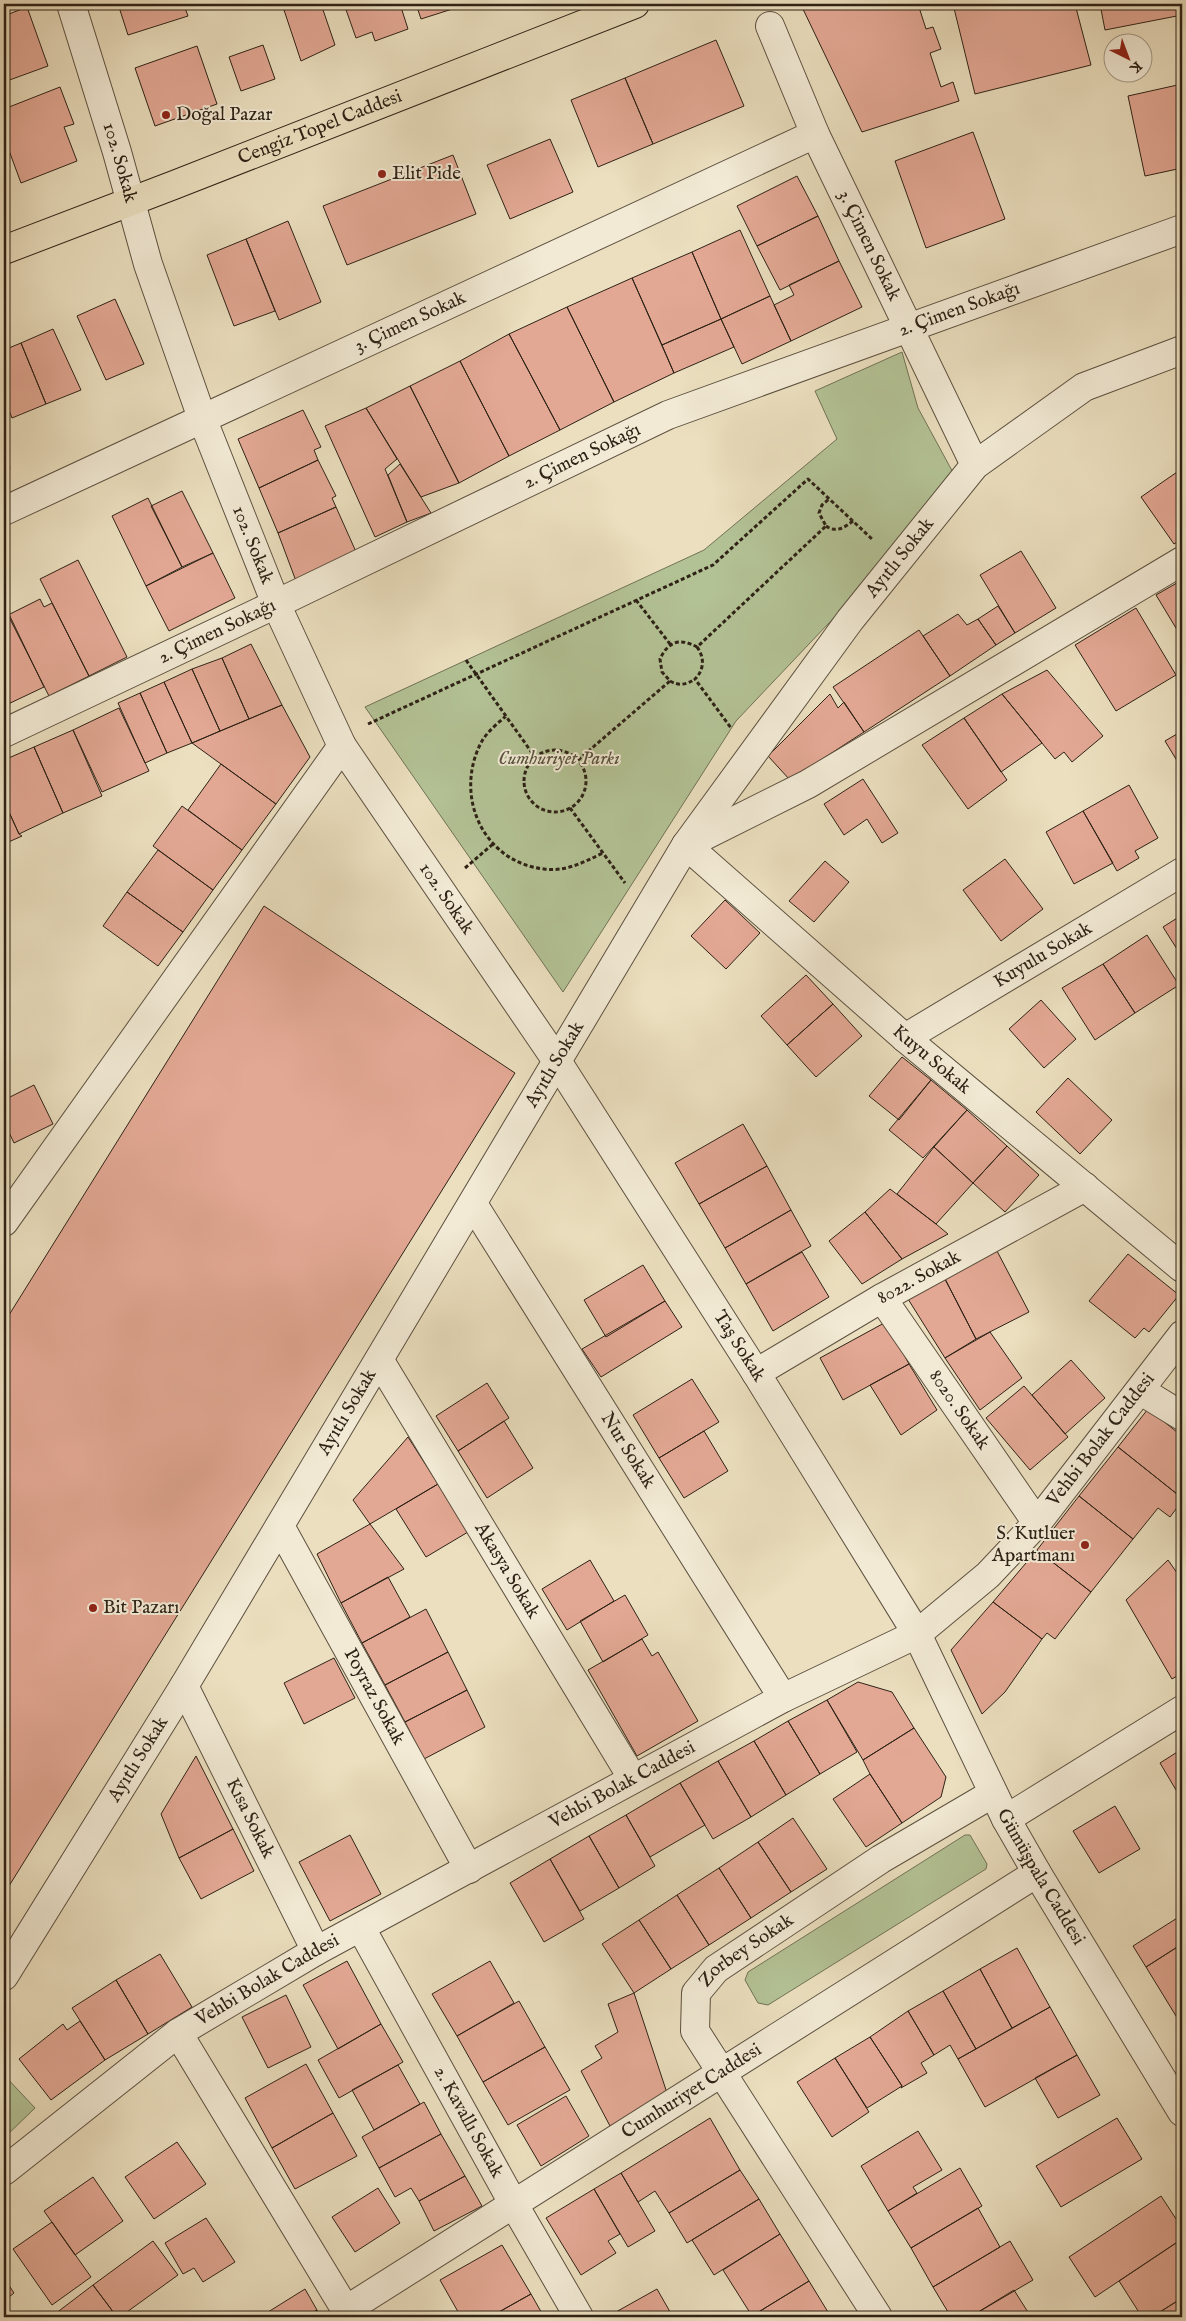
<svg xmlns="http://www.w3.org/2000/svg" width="1186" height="2321" font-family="'IM FELL English',serif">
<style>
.green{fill:#b3c295;stroke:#707256}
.building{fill:#e3a894;stroke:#2e2216}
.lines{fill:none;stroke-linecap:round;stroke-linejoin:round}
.minor-casing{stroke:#5d5140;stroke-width:30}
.major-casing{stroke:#2e2216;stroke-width:30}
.path{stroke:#2e2216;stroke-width:3;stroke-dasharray:4 2.5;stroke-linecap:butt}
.minor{stroke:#f2ead5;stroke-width:28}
.major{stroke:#ebdfbf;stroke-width:28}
.poi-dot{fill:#8f2418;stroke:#f2ead5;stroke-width:2}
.labels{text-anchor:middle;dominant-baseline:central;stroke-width:4;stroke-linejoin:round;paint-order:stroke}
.poi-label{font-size:19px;fill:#2e2216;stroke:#f2ead5;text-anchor:start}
.street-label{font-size:19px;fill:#2e2216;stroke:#f2ead5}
.park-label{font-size:19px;font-style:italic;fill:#56523c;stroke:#f2ead5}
</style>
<rect width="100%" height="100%" fill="#ebdfbf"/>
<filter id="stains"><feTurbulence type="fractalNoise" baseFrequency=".004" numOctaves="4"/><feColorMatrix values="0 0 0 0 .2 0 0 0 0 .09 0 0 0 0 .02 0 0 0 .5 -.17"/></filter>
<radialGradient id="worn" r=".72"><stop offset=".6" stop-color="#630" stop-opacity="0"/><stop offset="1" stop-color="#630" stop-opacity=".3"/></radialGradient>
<path class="green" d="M902,352L918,408L956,478L918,529L736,721L563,992L365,707L704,550L837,439L815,391Z
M965,1835H970L987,1864L986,1869L768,2005L758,2003L745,1980L748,1972Z
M4,2075L35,2108L4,2138Z"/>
<path class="building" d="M118,4H187L184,5L188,16L128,35Z
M282,4H321L335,45L301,61Z
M344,4H400L408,29L375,41L372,32L356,38Z
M416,4H468L421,19Z
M813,4H918L926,29L933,27L941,49L930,53L941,87L953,82L959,101L862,132L802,7Z
M953,4H1075L1091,65L975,94Z
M1100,4H1182V15L1105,30Z
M27,7L48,66L4,82V16Z
M716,40L744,106L653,144L625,78Z
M263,45L275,79L241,91L229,57Z
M197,46L217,104L155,126L135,68Z
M625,78L653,144L598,167L571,100Z
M1182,84V168L1145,176L1128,96Z
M60,87L74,124L64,127L77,161L21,183L4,137V109Z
M973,132L1005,219L926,248L895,161Z
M550,139L573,192L510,219L487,165Z
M453,155L476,214L347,265L323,206Z
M797,176L818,216L757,246L737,206Z
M818,216L839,261L780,290L757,246Z
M288,221L321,302L279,320L246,239Z
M740,230L770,296L721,319L692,252Z
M246,239L275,311L234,326L207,255Z
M692,252L721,319L662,345L632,278Z
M839,261L862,307L791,341L774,305L794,295L789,285Z
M632,278L674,373L614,402L567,307Z
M770,296L791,341L742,364L721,319Z
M115,299L144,364L106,380L77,316Z
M567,307L614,402L560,430L509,334Z
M721,319L734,347L674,373L662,345Z
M53,329L81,390L46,404L21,343Z
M509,334L560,430L509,456L460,361Z
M21,343L46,404L12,418L4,398V350Z
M460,361L509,456L459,483L410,386Z
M410,386L459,483L421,497L366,408Z
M366,408L397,459L385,469L407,522L375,537L325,426Z
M303,410L321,447L314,450L318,460L259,488L238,439Z
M4,453L10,468L4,471Z
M318,460L336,496L332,498L336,507L278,533L259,488Z
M400,464L431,513L407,522L388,475Z
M1180,470L1182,473V539L1174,544L1141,497Z
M182,491L213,553L182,567L151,506Z
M148,498L182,567L146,586L112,516Z
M336,507L357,554L296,581L278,533Z
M1021,551L1056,608L1015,633L980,575Z
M213,553L235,598L169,631L146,586Z
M78,560L127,657L89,676L40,579Z
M1182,580V638L1156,595Z
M40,599L44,607L52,603L89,676L49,696L8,615Z
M4,604L44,687L4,706Z
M998,606L1015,633L996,645L978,619Z
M1136,608L1176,675L1116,711L1075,645Z
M958,614L967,625L978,619L996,645L950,676L923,636Z
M919,630L950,676L864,732L833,687Z
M251,644L282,705L249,719L222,658Z
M222,658L249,719L220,731L192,669Z
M192,669L220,731L192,743L164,682Z
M1047,670L1103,736L1072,762L1064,752L1055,759L1002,694Z
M164,682L192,743L167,753L140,693Z
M140,693L167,753L145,763L118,703Z
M830,694L838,708L844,702L864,732L790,780L768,756Z
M1002,694L1042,743L1001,772L964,718Z
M282,705L310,757L276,804L192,743Z
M119,708L149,771L102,792L73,730Z
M964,718L1007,780L968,809L922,745Z
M73,730L102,796L63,813L34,747Z
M1182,731V769L1165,741Z
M34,747L63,813L19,834L4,801V760Z
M221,764L276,804L242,850L188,810Z
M863,779L898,833L882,843L867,819L844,835L824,804Z
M1129,785L1158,838L1135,851L1139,858L1117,871L1083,811Z
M4,801L19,834L22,836L4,844Z
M182,806L242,850L213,890L153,846Z
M1083,811L1113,863L1074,884L1046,832Z
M158,850L213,890L183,932L127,892Z
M1005,859L1043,909L1001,941L963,890Z
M825,861L849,882L814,922L789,901Z
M127,892L183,932L158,966L103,926Z
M725,900L760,933L726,969L691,936Z
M264,906L515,1073L4,1894V1323Z
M1182,915V957L1163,927Z
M1147,935L1179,985L1135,1013L1103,964Z
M1103,964L1135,1013L1095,1040L1062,988Z
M806,975L833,1004L787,1045L761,1016Z
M1041,1000L1076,1039L1044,1068L1009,1029Z
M833,1004L862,1036L816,1077L787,1045Z
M902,1057L931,1080L899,1120L869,1096Z
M1068,1078L1112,1120L1080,1154L1036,1112Z
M931,1080L967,1110L923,1158L889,1130Z
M34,1085L53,1124L14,1143L4,1122V1100Z
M967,1110L1007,1146L973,1183L934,1147Z
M743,1124L767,1166L699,1204L675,1163Z
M1007,1146L1039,1175L1005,1212L973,1183Z
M934,1147L973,1183L936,1224L897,1194Z
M767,1166L791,1210L725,1248L699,1204Z
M890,1189L936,1224L948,1234L902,1259L865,1212Z
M791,1210L811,1246L746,1284L725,1248Z
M865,1212L902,1259L862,1284L829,1241Z
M997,1251L1029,1312L976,1339L945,1279Z
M802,1252L829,1297L773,1331L746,1284Z
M1128,1254L1179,1295L1149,1332L1144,1328L1135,1338L1089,1301Z
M643,1265L665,1301L606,1337L584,1300Z
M945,1279L976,1339L945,1358L908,1299Z
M665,1301L682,1327L601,1377L582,1349Z
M886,1322L909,1364L843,1400L820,1358Z
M990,1332L1022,1378L980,1410L945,1358Z
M1071,1360L1105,1398L1065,1434L1032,1395Z
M909,1364L937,1410L901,1435L870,1385Z
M692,1379L719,1422L659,1458L633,1415Z
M487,1383L509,1418L458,1451L436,1416Z
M1024,1386L1068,1437L1030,1470L986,1418Z
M1148,1409L1182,1436V1498L1118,1447Z
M504,1421L533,1468L487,1498L458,1451Z
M704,1431L728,1471L684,1498L659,1458Z
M408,1437L438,1484L370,1524L353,1500Z
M1118,1447L1182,1498V1501L1170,1517L1158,1508L1133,1539L1079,1496Z
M438,1484L468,1532L426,1557L396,1509Z
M1079,1496L1133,1539L1091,1592L1037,1550Z
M370,1524L404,1569L341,1603L317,1554Z
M1037,1550L1091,1592L1055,1639L1047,1633L1042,1639L993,1602Z
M590,1560L614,1601L567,1630L542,1589Z
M1168,1560L1182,1580V1673L1172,1679L1126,1600Z
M388,1577L410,1617L362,1643L341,1603Z
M625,1595L648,1635L603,1662L580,1621Z
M993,1602L1042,1639L1005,1692L982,1714L951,1650Z
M426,1609L448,1652L385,1685L362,1643Z
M642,1639L652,1656L658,1652L698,1721L637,1756L588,1670Z
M448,1652L467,1690L405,1722L385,1685Z
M334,1658L355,1698L304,1724L284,1683Z
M858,1682L892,1692L914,1728L863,1760L827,1700Z
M467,1690L485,1727L424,1759L405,1722Z
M827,1700L857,1752L820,1774L788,1721Z
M788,1721L820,1774L786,1795L754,1741Z
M914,1728L946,1777L941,1797L902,1823L870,1774L863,1760Z
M754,1741L786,1795L751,1817L718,1761Z
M1182,1749V1800L1160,1763Z
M196,1756L233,1829L179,1858L161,1814Z
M718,1761L751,1817L713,1839L680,1783Z
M870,1774L902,1823L866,1847L833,1799Z
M680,1783L705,1825L650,1857L626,1815Z
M1115,1806L1140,1849L1099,1873L1073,1831Z
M626,1815L655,1866L619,1888L589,1836Z
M793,1818L827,1869L791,1892L758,1842Z
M233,1829L254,1871L201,1899L179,1858Z
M350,1835L381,1894L330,1921L299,1862Z
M589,1836L619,1888L580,1911L550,1859Z
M758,1842L791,1892L751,1918L719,1868Z
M550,1859L584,1919L544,1942L510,1883Z
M719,1868L751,1918L709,1945L677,1895Z
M677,1895L709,1945L671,1969L639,1920Z
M1182,1915V1944L1146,1967L1133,1946Z
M639,1920L671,1969L634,1993L602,1944Z
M1182,1944V2012L1176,2016L1146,1967Z
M1017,1948L1050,2007L1012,2028L980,1969Z
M160,1954L192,2007L148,2034L116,1980Z
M347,1961L381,2024L338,2049L303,1985Z
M490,1961L514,2003L457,2036L432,1994Z
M980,1969L1012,2028L976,2049L943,1991Z
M116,1980L148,2034L105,2060L72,2008Z
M943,1991L976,2049L958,2059L950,2045L934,2055L908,2011Z
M634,1993L668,2096L610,2126L581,2071L602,2058L595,2046L618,2032L608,2004Z
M286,1995L311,2047L268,2068L242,2017Z
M519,2001L545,2047L483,2082L457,2036Z
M1050,2007L1077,2055L985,2107L958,2059Z
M908,2011L934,2055L921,2063L927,2073L901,2088L902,2086L870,2037Z
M1182,2012V2026L1176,2016Z
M80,2021L105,2060L51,2100L19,2059L63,2024L67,2030Z
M381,2024L403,2062L339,2098L318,2060Z
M870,2037L902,2086L867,2108L835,2058Z
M545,2047L570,2090L508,2125L483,2082Z
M1077,2055L1100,2095L1058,2118L1035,2078Z
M835,2058L869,2112L832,2137L797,2082Z
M306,2064L333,2113L272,2148L245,2098Z
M398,2065L420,2104L374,2130L352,2090Z
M566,2096L589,2136L541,2166L517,2125Z
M424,2102L441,2134L379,2168L362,2137Z
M333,2113L357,2156L295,2189L272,2148Z
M710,2118L740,2170L669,2213L655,2191L638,2202L621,2173Z
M1117,2118L1142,2159L1061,2207L1036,2166Z
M918,2131L942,2170L913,2187L917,2193L888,2211L861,2166Z
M441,2134L465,2176L419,2201L411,2188L395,2197L379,2168Z
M177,2142L206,2184L154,2219L125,2177Z
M960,2168L982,2206L911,2248L888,2211Z
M740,2170L759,2199L687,2243L669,2213Z
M621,2173L655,2231L628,2247L594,2189Z
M465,2176L482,2206L434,2231L419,2201Z
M93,2177L123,2221L75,2255L44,2211Z
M378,2188L400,2223L355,2252L332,2217Z
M594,2189L620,2234L608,2241L616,2253L581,2275L546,2218Z
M1161,2196L1182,2228V2239L1095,2297L1069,2257Z
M759,2199L780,2234L714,2275L692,2240Z
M978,2208L1000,2247L933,2287L911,2248Z
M206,2218L235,2262L203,2282L194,2268L183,2274L165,2243Z
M52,2222L91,2277L52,2305L13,2249Z
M780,2234L809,2281L752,2316L723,2270Z
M1182,2239V2298L1152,2317H1142L1119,2281Z
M153,2241L178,2275L120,2317H117L93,2285Z
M1010,2241L1033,2280L970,2317H951L933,2287Z
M502,2245L531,2294L490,2317H461L440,2280Z
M4,2278L14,2293L4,2301Z
M809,2281L831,2317H749L752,2316Z
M93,2285L117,2317H51Z
M305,2289L317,2310L305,2317H260Z
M657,2289L673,2317H607Z
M1014,2290L1031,2317H970Z
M531,2294L544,2317H490Z
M1182,2298V2317H1152Z
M317,2310L322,2317H305Z"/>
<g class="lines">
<defs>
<g id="minor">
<path id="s1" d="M71,4L117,152L148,264L202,418L276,604L342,746L557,1061L756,1373L917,1634L1006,1819L1037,1873L1182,2112"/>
<path id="s2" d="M770,26L815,134L975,465"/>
<path id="s3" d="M4,511L815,134"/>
<path id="s4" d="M1182,561L808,784L686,845L905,1038L1182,1268"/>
<path id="s5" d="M4,733L276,604L668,415L1182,229"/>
<path id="s6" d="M905,1038L1182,872"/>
<path id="s7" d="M473,1204L783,1698"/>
<path d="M4,1222L342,746"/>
<path id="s8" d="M882,1298L1037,1523"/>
<path id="s9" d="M380,1361L633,1779"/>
<path id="s10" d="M756,1373L882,1298L1085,1187"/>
<path d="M1151,1397L1182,1416"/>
<path id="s11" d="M280,1526L469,1869"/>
<path id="s12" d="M184,1686L316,1951"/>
<path d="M1006,1819L1182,1710"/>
<path id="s13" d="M361,1928L513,2203L579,2317"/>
<path id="s14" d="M4,1976L184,1686L686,845L850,620L975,465L1084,387L1182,350"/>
<path d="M178,2033L350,2317"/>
<path id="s15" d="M4,2171L178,2033L316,1951L783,1698L917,1634L988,1575L1037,1523L1182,1335"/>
<path id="s16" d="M346,2310L1037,1873"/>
<path id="s17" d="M878,2317L695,2031L696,1993L716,1969L881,1859L992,1794"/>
</g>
<g id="major">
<path id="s18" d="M4,250L174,185L635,4"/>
</g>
</defs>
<use href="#minor" class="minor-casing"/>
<use href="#major" class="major-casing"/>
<path class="path" d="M826,526C836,533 844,528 853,521
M636,600L670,644
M697,647C705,658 704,670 695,679L731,728
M466,660L535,757
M670,681C679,686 686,685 695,679
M506,716C498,723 487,732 482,741C453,794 482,862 544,869C566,872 584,862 603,853
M368,724L713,565L808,479L872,539
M524 781a31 31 0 1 1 62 0a31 31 0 1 1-62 0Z
M578,760L670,681L662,672L660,659C668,642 679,637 697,647L826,526L819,513L822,505L829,499
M570,808L625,883
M465,868L493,844"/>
<use href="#minor" class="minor"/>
<use href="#major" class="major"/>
</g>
<g class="poi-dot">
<circle cx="166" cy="115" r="5"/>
<circle cx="382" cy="174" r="5"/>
<circle cx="1085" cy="1545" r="5"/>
<circle cx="93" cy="1608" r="5"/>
</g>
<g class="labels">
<g class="poi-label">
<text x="176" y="115">Doğal Pazar</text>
<text x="392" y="174">Elit Pide</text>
<text x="1075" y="1534" text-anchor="end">S. Kutluer<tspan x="1075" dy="22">Apartmanı</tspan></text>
<text x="103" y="1608">Bit Pazarı</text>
</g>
<g class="street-label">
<text stroke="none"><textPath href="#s18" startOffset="339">Cengiz Topel Caddesi</textPath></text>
<text stroke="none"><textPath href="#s1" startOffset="166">102. Sokak</textPath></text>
<text stroke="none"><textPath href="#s2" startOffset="241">3. Çimen Sokak</textPath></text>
<text stroke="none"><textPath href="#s5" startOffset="1046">2. Çimen Sokağı</textPath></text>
<text stroke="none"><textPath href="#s3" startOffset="448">3. Çimen Sokak</textPath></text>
<text stroke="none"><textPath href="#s5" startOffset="641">2. Çimen Sokağı</textPath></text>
<text stroke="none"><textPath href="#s1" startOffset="571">102. Sokak</textPath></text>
<text stroke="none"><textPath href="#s14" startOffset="1679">Ayıtlı Sokak</textPath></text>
<text stroke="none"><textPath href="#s5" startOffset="236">2. Çimen Sokağı</textPath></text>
<text stroke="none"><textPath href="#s1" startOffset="976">102. Sokak</textPath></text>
<text stroke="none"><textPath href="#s6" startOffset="161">Kuyulu Sokak</textPath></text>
<text stroke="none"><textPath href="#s4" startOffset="898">Kuyu Sokak</textPath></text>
<text stroke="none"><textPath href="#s14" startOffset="1065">Ayıtlı Sokak</textPath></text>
<text stroke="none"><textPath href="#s10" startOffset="189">8022. Sokak</textPath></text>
<text stroke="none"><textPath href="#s1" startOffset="1511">Taş Sokak</textPath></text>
<text stroke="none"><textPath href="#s8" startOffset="136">8020. Sokak</textPath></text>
<text stroke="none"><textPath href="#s14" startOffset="660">Ayıtlı Sokak</textPath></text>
<text stroke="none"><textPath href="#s15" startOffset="1331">Vehbi Bolak Caddesi</textPath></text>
<text stroke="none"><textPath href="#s7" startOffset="291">Nur Sokak</textPath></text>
<text stroke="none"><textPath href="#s9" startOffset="245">Akasya Sokak</textPath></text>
<text stroke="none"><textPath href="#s11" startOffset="195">Poyraz Sokak</textPath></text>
<text stroke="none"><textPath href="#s14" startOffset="255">Ayıtlı Sokak</textPath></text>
<text stroke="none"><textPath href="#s15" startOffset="731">Vehbi Bolak Caddesi</textPath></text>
<text stroke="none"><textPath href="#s12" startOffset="148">Kısa Sokak</textPath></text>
<text stroke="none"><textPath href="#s1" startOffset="2122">Gümüşpala Caddesi</textPath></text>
<text stroke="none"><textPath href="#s17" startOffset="444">Zorbey Sokak</textPath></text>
<text stroke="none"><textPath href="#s15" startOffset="326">Vehbi Bolak Caddesi</textPath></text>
<text stroke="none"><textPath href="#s16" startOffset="409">Cumhuriyet Caddesi</textPath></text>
<text stroke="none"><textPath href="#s13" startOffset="222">2. Kavallı Sokak</textPath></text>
</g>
<g class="park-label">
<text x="559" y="759">Cumhuriyet Parkı</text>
</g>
</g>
<rect width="1186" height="2321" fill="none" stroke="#ebdfbf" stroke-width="20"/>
<rect x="5" y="5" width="1176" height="2311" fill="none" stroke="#2e2216" stroke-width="2.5"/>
<rect x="10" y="10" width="1166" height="2301" fill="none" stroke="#2e2216"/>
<g transform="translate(1128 58) rotate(138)"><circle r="24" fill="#f2ead5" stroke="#a49a89"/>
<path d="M0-4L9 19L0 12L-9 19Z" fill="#8f2418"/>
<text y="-8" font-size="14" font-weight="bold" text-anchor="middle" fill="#2e2216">K</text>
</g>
<rect width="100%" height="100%" filter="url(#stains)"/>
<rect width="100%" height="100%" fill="url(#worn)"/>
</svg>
